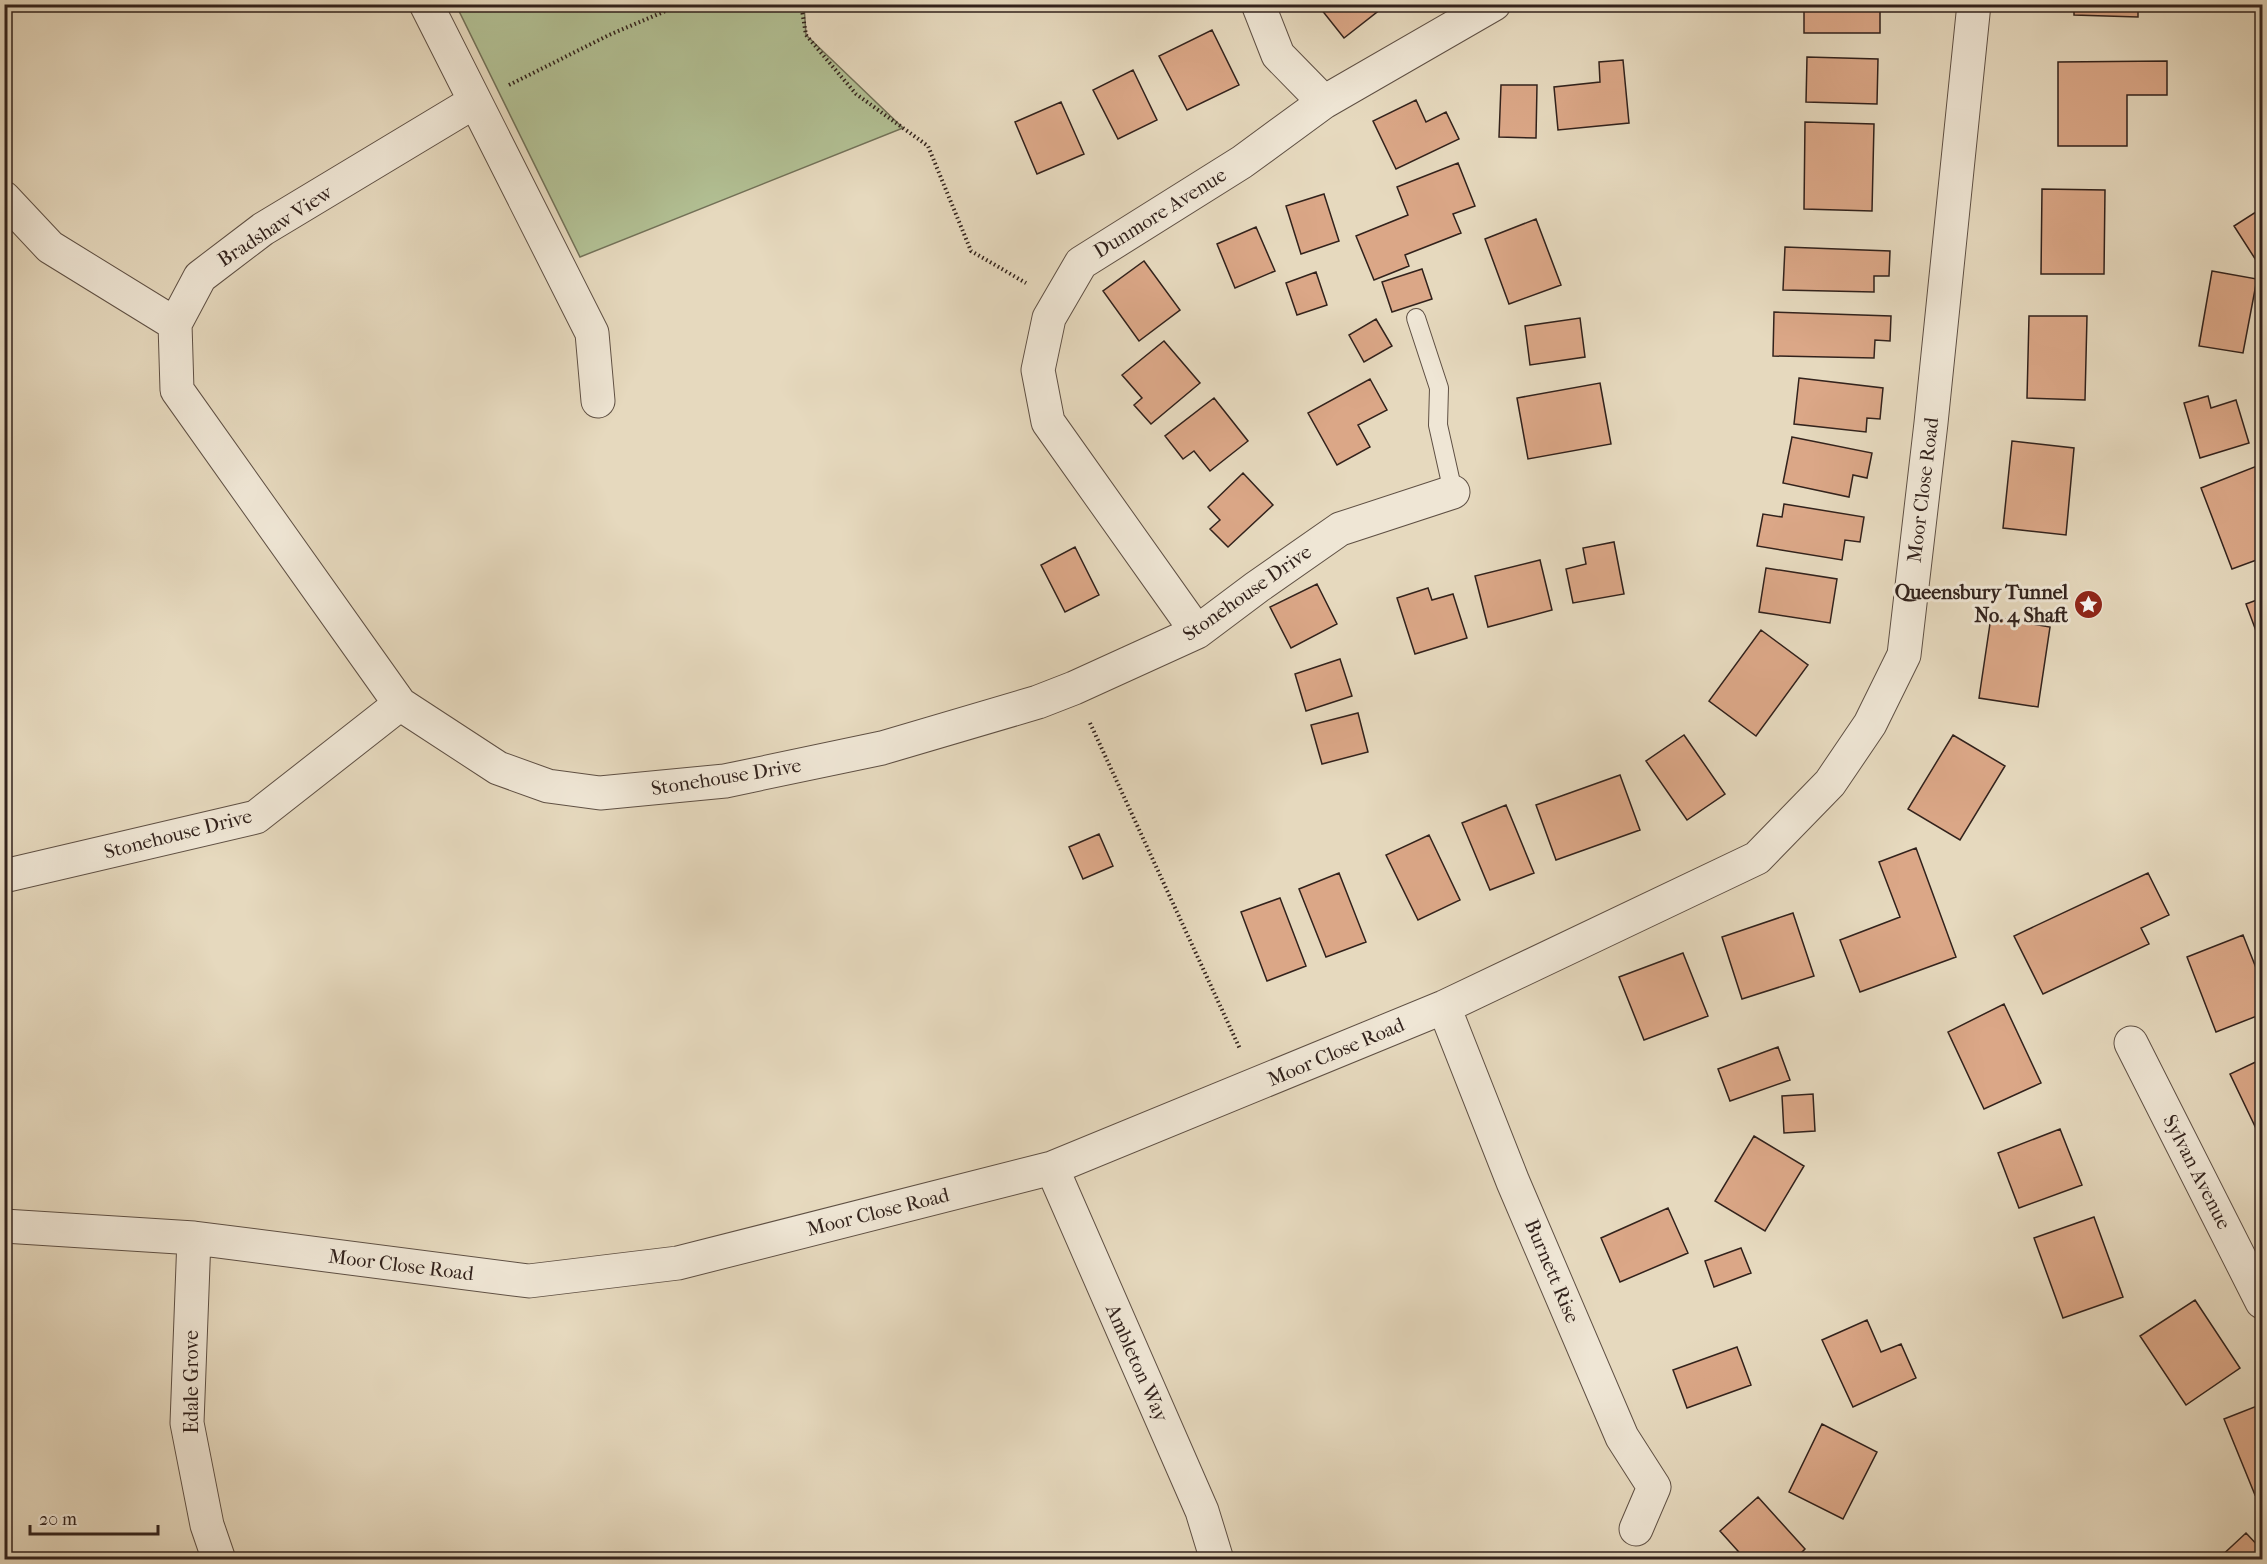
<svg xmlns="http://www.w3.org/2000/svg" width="2267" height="1564" font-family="'IM FELL French Canon',serif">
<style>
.park{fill:#b2c094;stroke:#727158;stroke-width:1.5}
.building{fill:#dba787;stroke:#32221c;stroke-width:1.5}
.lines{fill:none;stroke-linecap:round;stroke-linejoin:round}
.service-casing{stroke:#5f5044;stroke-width:20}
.minor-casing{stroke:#5f5044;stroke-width:35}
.path{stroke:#32221c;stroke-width:4;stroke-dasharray:1.5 3;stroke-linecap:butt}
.service{stroke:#efe6d5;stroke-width:18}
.minor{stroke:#efe6d5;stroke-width:33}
.labels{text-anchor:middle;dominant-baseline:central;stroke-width:6;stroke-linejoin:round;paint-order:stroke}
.street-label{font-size:20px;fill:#32221c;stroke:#efe6d5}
.poi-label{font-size:20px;font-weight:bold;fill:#32221c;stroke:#efe6d5;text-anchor:end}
</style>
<rect width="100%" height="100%" fill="#e6d9be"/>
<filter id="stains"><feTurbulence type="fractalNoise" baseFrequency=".00333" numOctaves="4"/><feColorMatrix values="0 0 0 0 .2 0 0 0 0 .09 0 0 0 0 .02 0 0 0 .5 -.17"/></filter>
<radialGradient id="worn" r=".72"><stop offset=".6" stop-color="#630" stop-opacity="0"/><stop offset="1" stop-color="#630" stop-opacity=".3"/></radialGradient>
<path class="park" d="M456,5H804L806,35L903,128L580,257Z"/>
<path class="building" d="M1317,4H1371L1377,12L1344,38Z
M1804,4H1880V33H1804Z
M2074,4H2138V17L2074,15Z
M1212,30L1239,85L1187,110L1159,56Z
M1807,57L1878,59L1877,104L1806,102Z
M1623,60L1629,123L1558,130L1554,87L1600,82L1599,62Z
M2167,61V95H2127V146H2058V62Z
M1133,70L1157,120L1118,139L1093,90Z
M1501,85H1537L1536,138L1499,137Z
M1416,100L1426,122L1446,112L1459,139L1396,169L1373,121Z
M1061,102L1084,154L1037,174L1015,122Z
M1805,122L1874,124L1872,211L1804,209Z
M1458,163L1475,206L1453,214L1461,233L1405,255L1409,266L1374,280L1356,236L1408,215L1397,187Z
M2042,189L2105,190L2104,274H2041Z
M1324,194L1339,241L1301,254L1286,206Z
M2262,208V267L2261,268L2234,226Z
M1536,219L1561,285L1509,304L1485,239Z
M1256,227L1275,271L1235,288L1217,244Z
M1785,247L1890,251L1889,276H1874V292L1783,290Z
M1144,261L1180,310L1139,341L1103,291Z
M1422,269L1432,299L1392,312L1382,282Z
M2212,271L2257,279L2243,353L2199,346Z
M1316,272L1327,305L1297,315L1286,283Z
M1774,312L1891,316L1890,341L1875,340L1874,358L1773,356Z
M2029,316H2087L2085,400L2027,398Z
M1580,318L1585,357L1530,365L1525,326Z
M1376,319L1392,346L1364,362L1349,335Z
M1164,341L1200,383L1151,424L1134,405L1142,398L1122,375Z
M1799,378L1883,388L1880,419L1867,418L1866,432L1794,424Z
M1370,379L1387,410L1358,425L1370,447L1337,465L1308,413Z
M1600,383L1611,444L1528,459L1517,398Z
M2208,396L2211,408L2236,400L2249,443L2200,458L2184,403Z
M1214,398L1248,441L1210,471L1194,451L1183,459L1165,436Z
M1792,437L1872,453L1867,478L1853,475L1849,497L1783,483Z
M2012,441L2074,448L2066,535L2003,528Z
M2262,464V558L2232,569L2201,488Z
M1243,473L1273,505L1228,547L1210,529L1220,520L1208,507Z
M1784,504L1864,517L1860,542L1845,540L1842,560L1757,546L1763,514L1782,517Z
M1614,542L1624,594L1573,603L1566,569L1586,564L1583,548Z
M1075,547L1099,595L1065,612L1041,565Z
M1540,560L1552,610L1488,627L1475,576Z
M1766,568L1837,579L1830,623L1759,612Z
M1317,584L1337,624L1291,648L1270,607Z
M1428,588L1432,600L1453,594L1467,638L1415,654L1397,598Z
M2262,598V647L2246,604Z
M1991,617L2050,627L2038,707L1979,698Z
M1761,630L1808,665L1756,736L1709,701Z
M1340,659L1352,696L1306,711L1295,674Z
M1358,713L1368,752L1322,764L1311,725Z
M1684,735L1725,794L1687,820L1646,761Z
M1953,735L2005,766L1960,840L1908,809Z
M1620,775L1640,830L1556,860L1536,805Z
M1506,805L1534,873L1490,890L1462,823Z
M1099,834L1113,866L1083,879L1069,847Z
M1429,835L1460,900L1418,920L1386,855Z
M1916,848L1956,957L1860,992L1840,940L1900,917L1879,862Z
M1339,873L1366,942L1326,957L1299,889Z
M2148,873L2169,915L2141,928L2149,944L2043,994L2014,936Z
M1280,898L1306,966L1267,981L1241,912Z
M1793,913L1814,976L1742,999L1722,937Z
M2243,935L2262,983V1014L2216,1032L2187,957Z
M1683,953L1708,1016L1644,1040L1619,977Z
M2004,1004L2041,1083L1984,1109L1948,1032Z
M1778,1047L1790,1080L1730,1101L1718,1069Z
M2262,1059V1141L2230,1074Z
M1813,1094L1815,1131L1784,1133L1782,1096Z
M2060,1129L2082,1185L2019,1208L1998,1153Z
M1754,1136L1804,1166L1765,1231L1715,1201Z
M1668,1208L1688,1253L1620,1282L1601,1238Z
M2094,1217L2123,1297L2063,1318L2034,1238Z
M1741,1248L1751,1273L1714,1287L1705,1261Z
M2195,1300L2240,1368L2186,1405L2140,1336Z
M1867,1320L1881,1352L1901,1344L1916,1378L1853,1407L1822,1340Z
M1737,1347L1751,1385L1687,1408L1673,1370Z
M2262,1404V1492L2255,1495L2224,1419Z
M1822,1424L1877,1452L1843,1519L1789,1492Z
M1758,1497L1805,1549L1794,1560H1746L1720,1531Z
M2246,1533L2262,1550V1560H2217Z"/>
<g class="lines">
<defs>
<path id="service" d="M1416,318L1439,388L1438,425L1453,492"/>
<path id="minor" d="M426,4L592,333L598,401
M1258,4L1278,55L1324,102
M4,198L50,247L175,324
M1197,632L1048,422L1038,370L1049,318L1081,263L1242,162L1324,102L1494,4
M400,704L177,390L175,324L200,277L263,229L474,102
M4,876L256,817L400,704L498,768L548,786L600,793L725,781L882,748L1038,702L1074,688L1197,632L1257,587L1340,529L1453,492
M1444,1007L1513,1182L1622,1437L1654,1487L1636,1529
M2131,1043L2262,1302
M1052,1168L1202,1511L1217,1560
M4,1226L194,1238L529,1281L678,1263L1052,1168L1444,1007L1757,858L1830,783L1870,724L1904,655L1931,423L1974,4
M194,1238L187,1423L207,1525L219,1560"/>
</defs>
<use href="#service" class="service-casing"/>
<use href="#minor" class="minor-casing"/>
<path class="path" d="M801,4L806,35L856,94L928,146L971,251L1026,283
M509,85L609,35L682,4
M1090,723L1240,1049"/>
<use href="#service" class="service"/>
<use href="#minor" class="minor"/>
</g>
<defs>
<symbol id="sight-disc" viewBox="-11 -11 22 22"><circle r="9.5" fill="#8f2418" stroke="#efe6d5"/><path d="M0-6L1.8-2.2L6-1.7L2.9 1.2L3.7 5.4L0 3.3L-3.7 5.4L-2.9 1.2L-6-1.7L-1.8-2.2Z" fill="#fff"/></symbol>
</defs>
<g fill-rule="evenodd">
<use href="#sight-disc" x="2072" y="588" width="33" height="33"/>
</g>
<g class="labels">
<g class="street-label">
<text transform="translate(1160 213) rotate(-32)">Dunmore Avenue</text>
<text transform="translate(275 226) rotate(-33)">Bradshaw View</text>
<text transform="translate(1923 490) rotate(-83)">Moor Close Road</text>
<text transform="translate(1247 593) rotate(-35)">Stonehouse Drive</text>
<text transform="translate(726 777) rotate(-9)">Stonehouse Drive</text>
<text transform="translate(178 834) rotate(-14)">Stonehouse Drive</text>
<text transform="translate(1336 1052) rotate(-23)">Moor Close Road</text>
<text transform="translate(2197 1172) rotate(63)">Sylvan Avenue</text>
<text transform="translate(878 1212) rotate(-14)">Moor Close Road</text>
<text transform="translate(401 1265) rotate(7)">Moor Close Road</text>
<text transform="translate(1552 1271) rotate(67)">Burnett Rise</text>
<text transform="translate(1137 1363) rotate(66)">Ambleton Way</text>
<text transform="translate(191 1382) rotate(-90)">Edale Grove</text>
</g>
<g class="poi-label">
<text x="2068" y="592">Queensbury Tunnel<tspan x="2068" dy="23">No. 4 Shaft</tspan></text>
</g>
</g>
<rect width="2267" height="1564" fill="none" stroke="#e6d9be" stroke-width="24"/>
<rect x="6" y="6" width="2255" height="1552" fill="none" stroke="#32221c" stroke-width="3"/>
<rect x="12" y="12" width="2243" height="1540" fill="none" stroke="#32221c" stroke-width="1.5"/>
<path d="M30 1525v9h128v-9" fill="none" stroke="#32221c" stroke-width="3"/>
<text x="39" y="1525" font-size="18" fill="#32221c" stroke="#efe6d5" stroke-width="4.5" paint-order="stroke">20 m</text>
<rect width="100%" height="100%" filter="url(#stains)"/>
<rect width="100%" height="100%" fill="url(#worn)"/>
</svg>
